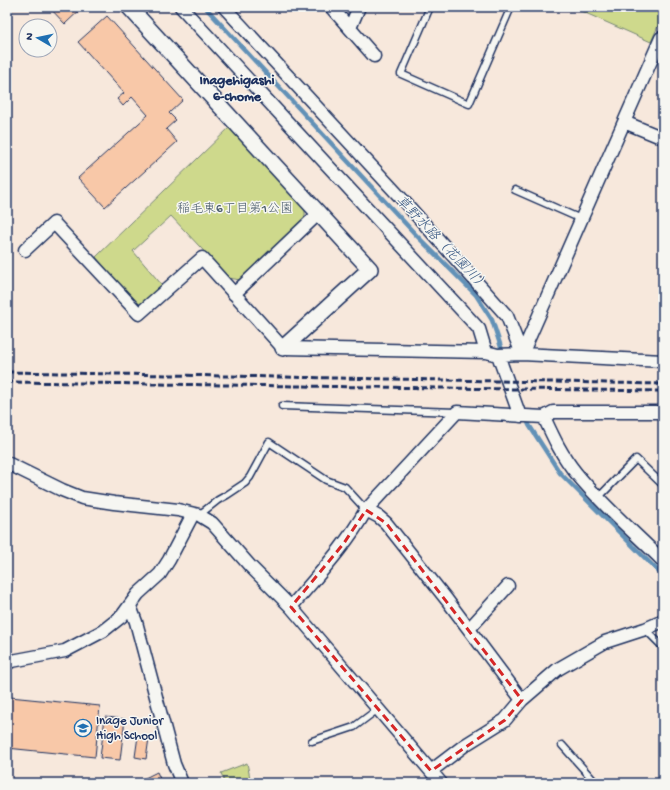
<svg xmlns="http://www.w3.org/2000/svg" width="670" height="790" font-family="'Gochi Hand','Klee One',sans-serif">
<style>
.green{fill:#ced98c;stroke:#748475}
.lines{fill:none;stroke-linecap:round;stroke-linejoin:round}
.stream{stroke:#6291b7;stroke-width:4.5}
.building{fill:#f8c8a8;stroke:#1b2f5e}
.service-casing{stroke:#1b2f5e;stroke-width:9}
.minor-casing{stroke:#1b2f5e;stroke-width:15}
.tertiary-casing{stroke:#1b2f5e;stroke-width:18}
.service{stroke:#f6f6f2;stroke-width:6}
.minor{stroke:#f6f6f2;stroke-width:12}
.tertiary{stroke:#f6f6f2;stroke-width:15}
.rail{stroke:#1b2f5e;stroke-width:3;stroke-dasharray:6 3;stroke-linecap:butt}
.marked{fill:none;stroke:#d62828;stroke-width:3;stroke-dasharray:8 5;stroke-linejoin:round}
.labels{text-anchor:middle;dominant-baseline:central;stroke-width:3;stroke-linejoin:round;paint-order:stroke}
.park-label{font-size:13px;fill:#485a6a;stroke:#f6f6f2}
.poi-label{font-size:13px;fill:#1b2f5e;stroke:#f6f6f2;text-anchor:start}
.neighbourhood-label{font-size:14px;font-weight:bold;fill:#1b2f5e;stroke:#f6f6f2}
.water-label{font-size:14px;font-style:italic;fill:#385883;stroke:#f6f6f2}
</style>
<rect width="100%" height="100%" fill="#f7e8dc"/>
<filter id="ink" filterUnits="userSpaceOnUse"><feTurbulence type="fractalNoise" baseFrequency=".025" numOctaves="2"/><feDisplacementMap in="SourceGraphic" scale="8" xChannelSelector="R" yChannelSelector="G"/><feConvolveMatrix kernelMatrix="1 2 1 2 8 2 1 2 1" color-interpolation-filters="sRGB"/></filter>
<g filter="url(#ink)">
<path class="green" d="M572,7H663V28L658,26L651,42Z
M232,125L305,210V218L240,280L229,278L171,216L133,251L162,285L142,304L137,305L96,257Z
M247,763L251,783H225L221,773Z"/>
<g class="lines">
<path class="stream" d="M205,7L417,236L476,295L492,320L503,353
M526,417L529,425L560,473L663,576"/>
</g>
<path class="building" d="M49,7H83L65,24Z
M107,16L183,100L169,113L176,120L166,129L177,142L105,207L78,178L148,115L132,97L123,106L117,99L124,93L78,42Z
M10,697L100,706L95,757L7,748V726Z
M105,717L125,719L120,760L100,758Z
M138,736L149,738L146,759L135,757Z
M157,772L162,783H145L143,779Z"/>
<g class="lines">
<defs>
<path id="service" d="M430,7L401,74L469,104L511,7
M515,190L581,219
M282,406L456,412
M598,498L636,459L663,485
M199,515L218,500L227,495L245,483L250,477L269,442L326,480L345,487L366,510
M645,629L663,647
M312,741L354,727L378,709
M562,745L596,783"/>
<path id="minor" d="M181,7L479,329L486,352
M224,7L401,198L507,316L522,354
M331,7L374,56
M350,28L359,7
M624,122L663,138
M25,250L54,223L139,314L202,258L283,348L486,352L498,355L522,354L663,361
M234,294L318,214
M522,354L661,38L663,39
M498,355L520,416
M544,417L553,412H663
M7,463L62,490L82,498L114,503L178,510L199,515L212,523L250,566L291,607L441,783
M366,510L379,517L386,523L447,600L522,700
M130,606L136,622L174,764L182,783
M291,607C317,576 346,546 366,510L457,412L544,417C553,437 562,456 576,473C602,505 634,532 663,561
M469,629L508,586
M7,663L12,661L65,651L103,631L122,616L138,594L160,574L169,560L193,514
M431,771L465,745L505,720L522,700L558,669L605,642L645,629L663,621"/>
<path id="tertiary" d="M129,7L370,269L283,348"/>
</defs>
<use href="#service" class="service-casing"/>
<use href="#minor" class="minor-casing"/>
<use href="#tertiary" class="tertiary-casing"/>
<use href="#service" class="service"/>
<use href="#minor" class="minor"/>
<use href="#tertiary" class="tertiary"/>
<path class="rail" d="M7,372L663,384
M7,382L663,391"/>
</g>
</g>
<path class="marked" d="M366,510L386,523L522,700L505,720L431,771L291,607L344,543Z"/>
<defs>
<symbol id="school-ring" viewBox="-11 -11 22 22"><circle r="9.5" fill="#f6f6f2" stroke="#1f6fb2" stroke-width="1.5"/><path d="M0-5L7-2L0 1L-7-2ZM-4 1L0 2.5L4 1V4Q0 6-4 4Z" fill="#1f6fb2"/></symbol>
</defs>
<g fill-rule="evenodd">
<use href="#school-ring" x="73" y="718" width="20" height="20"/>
</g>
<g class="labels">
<g class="park-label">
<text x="235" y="209">稲毛東6丁目第1公園</text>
</g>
<g class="poi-label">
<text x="96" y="721">Inage Junior<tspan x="96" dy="15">High School</tspan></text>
</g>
<g class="neighbourhood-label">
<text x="237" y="81">Inagehigashi<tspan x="237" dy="16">6-chome</tspan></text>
</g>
<g class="water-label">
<text transform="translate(441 244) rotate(46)">草野水路（花園川）</text>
</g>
</g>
<rect width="670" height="790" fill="none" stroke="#f6f6f2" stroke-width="24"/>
<rect x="12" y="12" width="646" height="766" fill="none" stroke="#1b2f5e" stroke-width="1.5" filter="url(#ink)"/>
<g transform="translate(38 38) rotate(279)"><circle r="19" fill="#f6f6f2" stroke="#9ea6b7"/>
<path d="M0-3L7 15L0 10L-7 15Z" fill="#1f6fb2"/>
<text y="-6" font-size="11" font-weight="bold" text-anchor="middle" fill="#1b2f5e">N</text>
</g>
</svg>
